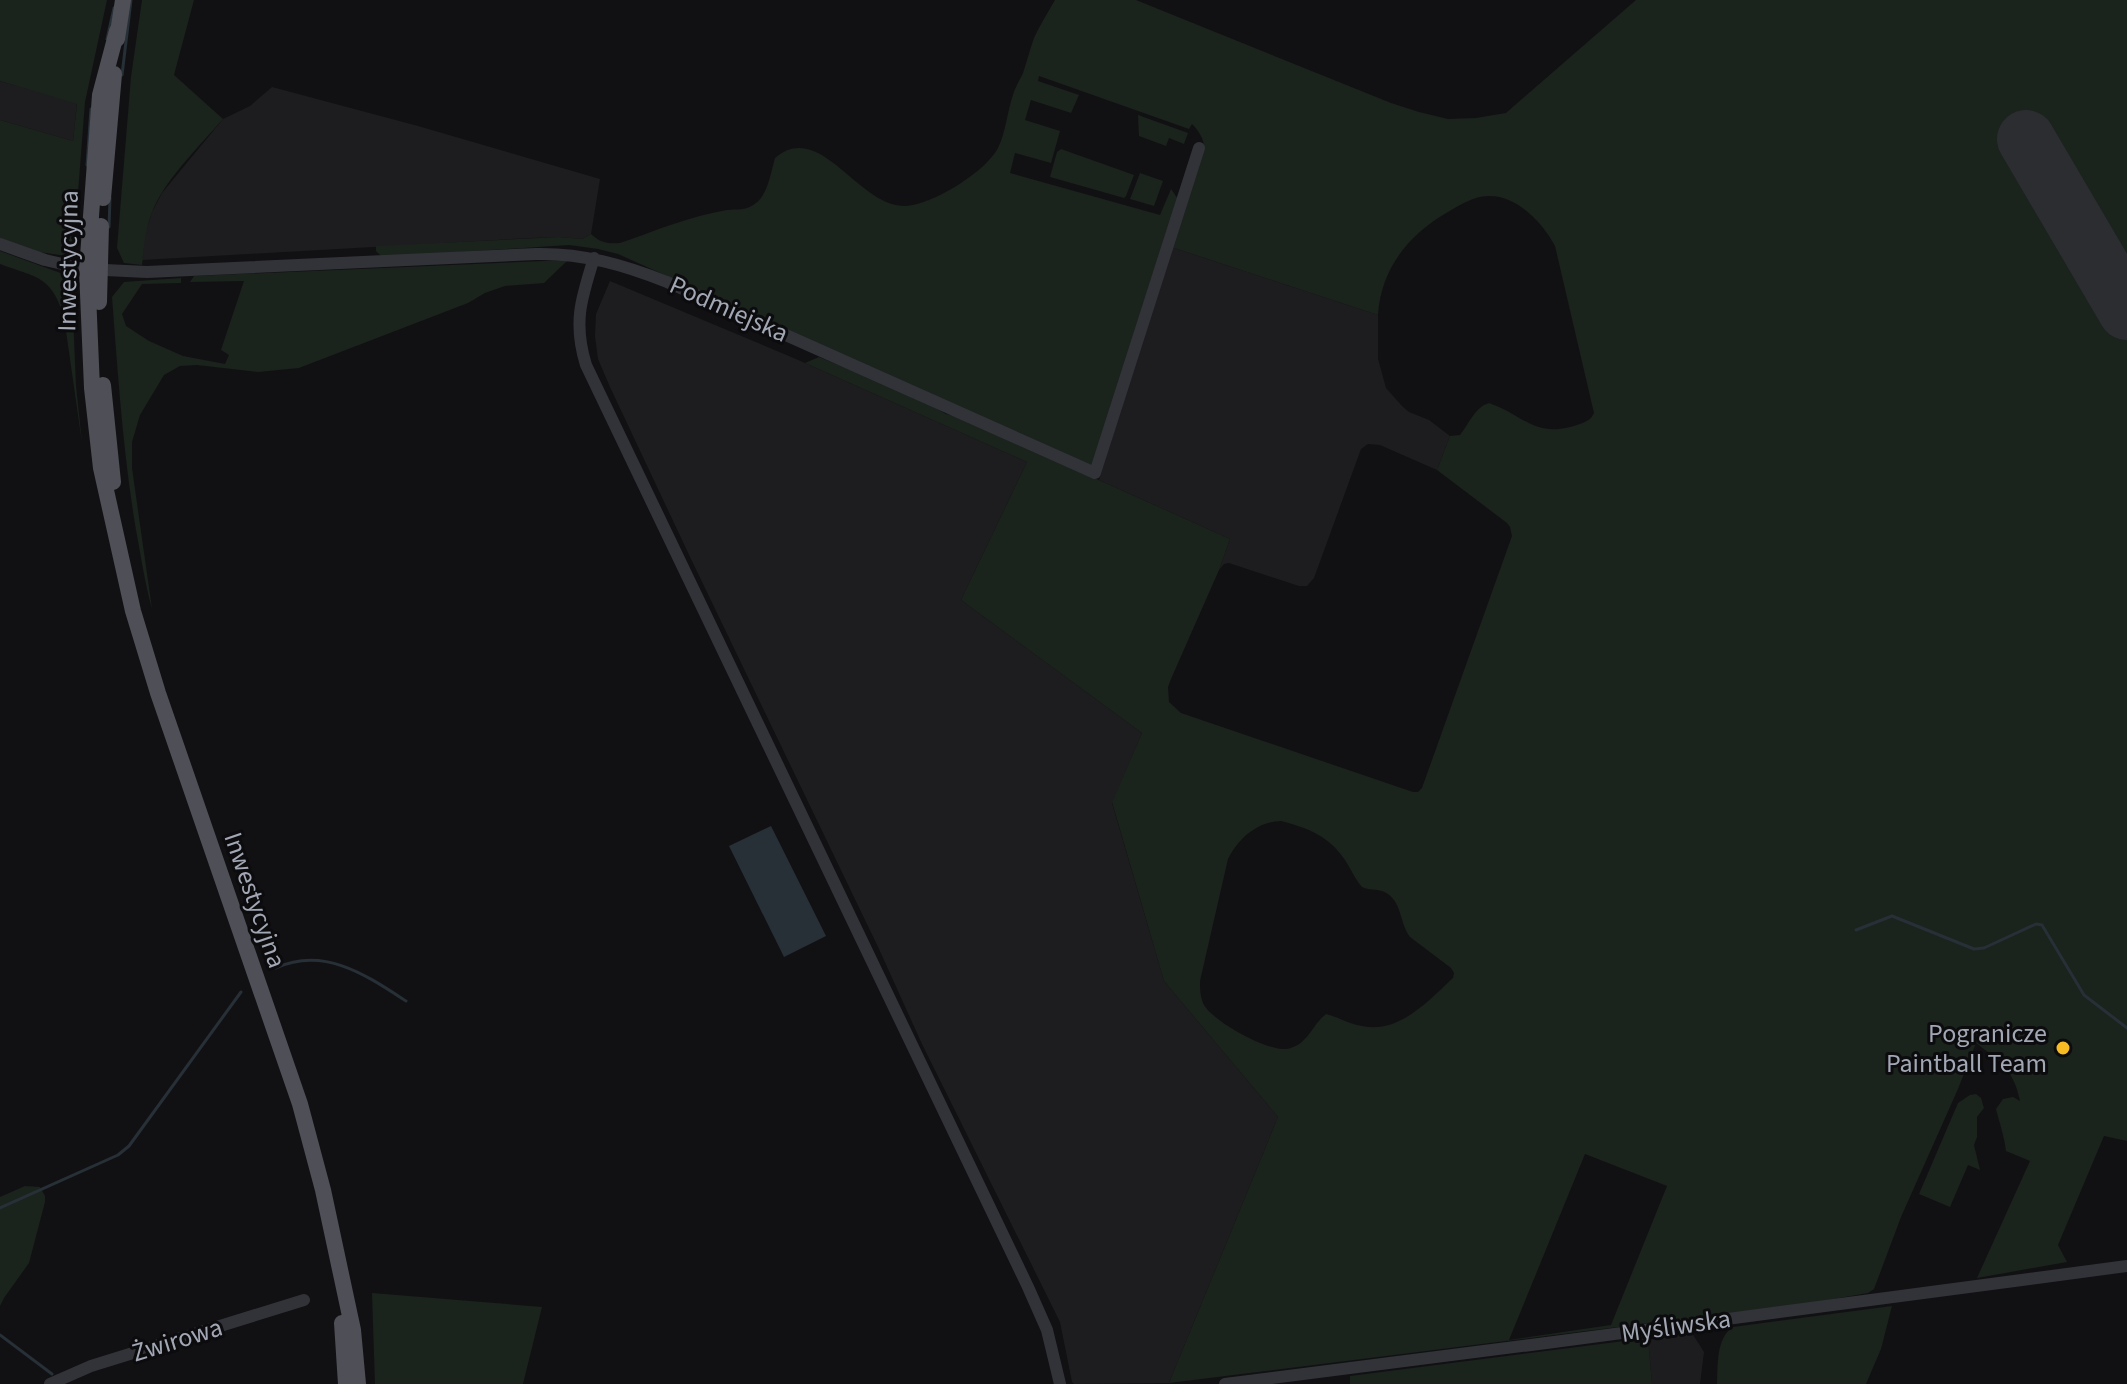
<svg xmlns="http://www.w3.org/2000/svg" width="2127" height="1384" font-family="'Source Sans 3',sans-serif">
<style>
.built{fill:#1d1d20}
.green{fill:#1b231d;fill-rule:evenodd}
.water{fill:#272f37}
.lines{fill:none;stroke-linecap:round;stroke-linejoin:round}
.stream{stroke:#272f37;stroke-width:3}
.runway{stroke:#2c2d31;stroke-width:58}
.minor{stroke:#323338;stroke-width:12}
.major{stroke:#4e4f57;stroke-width:16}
.poi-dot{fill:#f8bb24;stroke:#0c0c0e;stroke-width:3}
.labels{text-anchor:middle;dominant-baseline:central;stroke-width:6;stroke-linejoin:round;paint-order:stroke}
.street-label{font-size:26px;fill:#a2a7b4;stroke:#0c0c0e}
.poi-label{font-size:26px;fill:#a2a7b4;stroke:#0c0c0e;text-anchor:end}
</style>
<rect width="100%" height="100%" fill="#111113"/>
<path class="built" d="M0,81L77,103L73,141L0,120Z
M272,87L418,126L600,179L591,234L582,239L559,237L531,238L142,260L145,234L152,212L162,193L223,119L250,106Z
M1171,247L1378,315V359L1386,388L1402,406L1409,412L1429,420L1450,436L1437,470L1380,445L1368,444L1361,449L1314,578L1307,586H1299L1229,563L1224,564L1219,570L1230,539L1099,480Z
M610,281L796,359L1027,462L961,600L1142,733L1112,803L1164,981L1278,1117L1169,1383L1074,1384L1072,1382L1060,1322L922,1044L879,949L691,559L610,387L598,359L595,336L596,314Z
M1692,1333L1704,1352L1700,1384H1652L1648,1338Z"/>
<path class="green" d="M0,0H107L85,102L74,245L67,256L39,252L0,238V120L73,141L77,104L0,81Z
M142,0H194L174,75L223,119C199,147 163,181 151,215C145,232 144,248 142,265L124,263L117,248L131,77Z
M1055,0H1136L1391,103L1419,112L1448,119L1476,118L1506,113L1636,0H2127V286L2037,133L2015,146L2127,336V1141L2104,1136L2058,1245L2067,1262L1977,1278L2030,1161L2006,1151C2004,1135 2000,1125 1996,1109L2003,1099L2013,1097L2020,1101C2014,1070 2000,1061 1976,1043L1958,1089L1901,1217L1874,1289L1868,1293L1811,1303L1169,1383L1278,1117L1164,981L1112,802L1142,733L961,600L1027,462L805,363L819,357L914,396L946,414L959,417L1230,539L1219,570L1171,679L1168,687L1169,702L1181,713L1413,792H1418L1422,788L1512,536L1510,527L1507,523L1437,470L1450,436L1460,435C1469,424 1475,407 1489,403C1526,416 1535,440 1580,424C1587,421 1591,420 1594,413L1555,246C1543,223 1517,195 1488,196C1474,196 1460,205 1448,212C1408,235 1381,269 1378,315L1171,247L1204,146C1203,137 1198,130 1192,124L1189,129L1039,76L1038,81L1079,95L1071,113L1031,100L1025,120L1060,131L1051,163L1015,153L1010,173L1160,215L1171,189L1178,199L1093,465L1085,464L618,254L598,249L569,245L382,257L376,251V246L559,237L582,239L591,234C601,243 607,244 620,243C655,231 690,216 727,210C737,209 747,211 756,203C768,194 771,172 775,158C823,117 862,217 913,205C939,200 986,171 998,148C1006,132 1007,112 1013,95C1015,87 1020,80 1023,73C1027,61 1030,49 1034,38C1040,25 1048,12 1055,0ZM1281,821C1308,828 1329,836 1345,860C1351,869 1355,879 1362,887C1370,891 1381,888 1388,894C1402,904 1400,924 1410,937L1451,968L1454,973L1453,978C1428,1001 1399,1034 1362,1026C1349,1024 1338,1017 1326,1014C1312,1025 1309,1042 1291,1048C1272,1055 1214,1022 1204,1005C1200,997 1200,989 1200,981L1228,859C1239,838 1257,822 1281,821ZM1585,1154L1667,1186L1611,1325L1509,1340Z
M1138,115L1188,133L1184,144L1169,138L1166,146L1139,136Z
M1061,149L1134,175L1126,196L1124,198L1050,177L1057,152Z
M1140,173L1163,181L1154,206L1130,199Z
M0,251L66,275L72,291L76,386L82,443L64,317C51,275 37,278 0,264Z
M568,260L544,283L505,286L485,293L468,303L299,368L258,372L197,365L180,366L164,375L140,415L132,442V468L152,609C145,583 141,557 136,530C123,453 118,375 112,297L124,282L181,278V283L142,284L122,314L126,326L149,341L183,356L225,364L229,355L221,350L244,281L190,282L194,276Z
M1976,1094L1981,1098L1984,1108L1977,1117V1137L1974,1145L1980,1170L1968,1165L1950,1207L1919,1194L1958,1103L1970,1095Z
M25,1186L40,1187L45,1196V1202L29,1263L4,1298L0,1306V1197Z
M372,1293L542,1307L523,1384H375Z
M1892,1306L1881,1349L1866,1384H1717C1718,1365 1716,1338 1733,1327Z
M1648,1338L1652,1384H1350V1376Z"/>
<path class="water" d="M771,826L826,936L784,957L729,846Z"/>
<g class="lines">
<path class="stream" d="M107,39L114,8
M122,75L131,0
M87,165L91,109
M109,227L110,198
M1856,930L1892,916L1974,949L1984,948L2036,924L2042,925L2084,995L2127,1028
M276,968C324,946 366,975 406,1001
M0,1208L118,1155L129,1146L241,992
M0,1335L52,1374"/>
<path class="runway" d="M2026,139L2127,311"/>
<path class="minor" d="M0,244L45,260L84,269L147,272L536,254C583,253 624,265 667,282L1095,473L1199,148
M594,258C581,299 573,323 586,365L1028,1287L1047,1330L1060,1384
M50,1384L91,1366L304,1300
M1225,1384L1554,1342L2127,1266"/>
<path class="major" d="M117,31L100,95L87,270L92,388L101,468L133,611L158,693L300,1104L323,1190L353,1330L358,1384
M117,39L123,0
M103,198L114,74
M99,302L101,226
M103,385L113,482
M342,1323L346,1384"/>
</g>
<circle class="poi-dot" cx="2063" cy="1048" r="8"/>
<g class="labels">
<g class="street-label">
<text transform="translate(68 261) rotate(-89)">Inwestycyjna</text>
<text transform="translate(729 309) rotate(24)">Podmiejska</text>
<text transform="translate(255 900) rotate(71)">Inwestycyjna</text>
<text transform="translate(1676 1326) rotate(-8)">Myśliwska</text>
<text transform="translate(177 1340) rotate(-17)">Żwirowa</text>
</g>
<g class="poi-label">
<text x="2047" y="1033">Pogranicze<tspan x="2047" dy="30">Paintball Team</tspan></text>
</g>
</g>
</svg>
